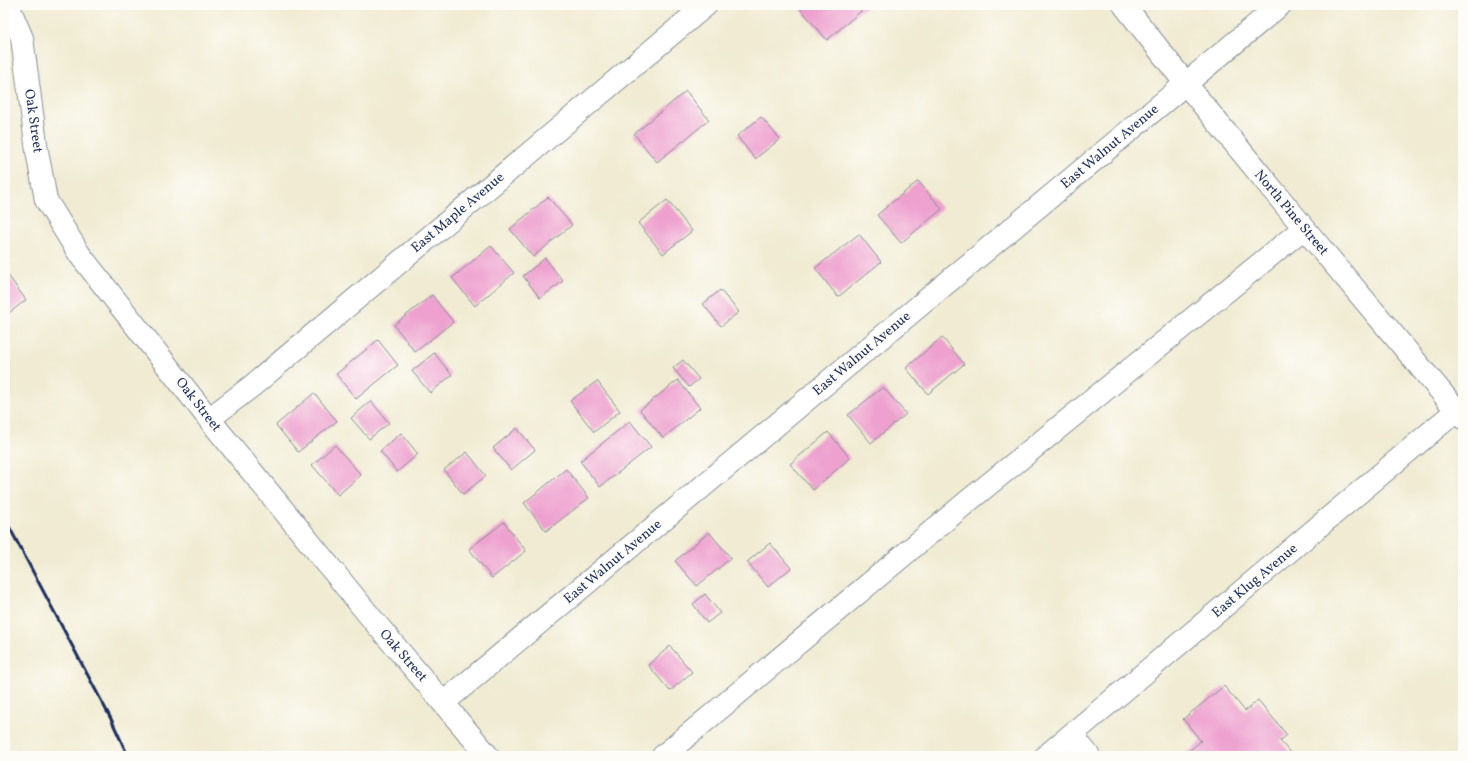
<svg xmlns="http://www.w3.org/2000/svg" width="1468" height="761" font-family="Vollkorn,serif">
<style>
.building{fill:#eea1cf}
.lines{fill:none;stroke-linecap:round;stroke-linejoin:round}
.minor-casing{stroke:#868d98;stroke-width:24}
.minor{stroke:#fff;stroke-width:22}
.rail{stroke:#1b2f5e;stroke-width:3}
.labels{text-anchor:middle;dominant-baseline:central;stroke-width:4;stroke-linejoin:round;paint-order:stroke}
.street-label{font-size:14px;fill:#1b2f5e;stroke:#fdfcf7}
</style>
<rect width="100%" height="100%" fill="#fdfcf7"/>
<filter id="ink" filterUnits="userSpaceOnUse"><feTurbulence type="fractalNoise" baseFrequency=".025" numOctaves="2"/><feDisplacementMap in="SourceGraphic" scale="8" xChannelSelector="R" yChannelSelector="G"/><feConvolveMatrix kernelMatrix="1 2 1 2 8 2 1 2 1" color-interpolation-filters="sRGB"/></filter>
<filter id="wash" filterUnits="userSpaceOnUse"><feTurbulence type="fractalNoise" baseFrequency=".012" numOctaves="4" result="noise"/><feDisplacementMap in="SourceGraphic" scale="16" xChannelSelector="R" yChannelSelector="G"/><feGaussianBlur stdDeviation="0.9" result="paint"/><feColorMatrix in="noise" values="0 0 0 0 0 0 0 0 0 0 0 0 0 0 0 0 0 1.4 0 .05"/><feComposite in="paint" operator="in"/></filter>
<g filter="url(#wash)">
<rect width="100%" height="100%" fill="#f0ebd2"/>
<g id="blocks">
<path class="building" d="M797,5H864L866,7L827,40Z
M686,91L709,120L657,162L634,134Z
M761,117L780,139L755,159L737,136Z
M918,181L942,209L901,243L877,215Z
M548,197L572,225L533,257L510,229Z
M667,200L692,231L663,254L638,223Z
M859,234L881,262L838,297L815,268Z
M491,246L514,273L475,306L452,278Z
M545,258L563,281L540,298L523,276Z
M5,271L26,300L5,316Z
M720,290L739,312L721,326L703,304Z
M432,295L453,322L415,352L394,325Z
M942,337L964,364L928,394L906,368Z
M378,340L398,365L356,399L336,374Z
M434,353L452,375L430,393L412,371Z
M683,360L699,379L689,387L673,368Z
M678,380L700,408L663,438L640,410Z
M597,381L620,411L594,432L570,401Z
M883,387L906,414L871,443L848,415Z
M314,393L337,421L298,452L276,425Z
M371,401L389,423L369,439L351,418Z
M630,421L651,447L600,487L580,461Z
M517,428L535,450L511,470L493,448Z
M828,432L850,458L813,490L790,464Z
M401,433L418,454L397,472L380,451Z
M335,445L361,475L338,495L312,465Z
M467,452L486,476L463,494L444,470Z
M566,469L589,498L546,531L524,503Z
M504,522L526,551L492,578L469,549Z
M709,532L731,558L697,586L675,561Z
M770,543L791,568L768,587L747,562Z
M705,594L720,613L707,623L693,604Z
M670,646L692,672L670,691L648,665Z
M1224,686L1245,711L1258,700L1287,735L1280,741L1293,756H1183L1201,741L1183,719Z"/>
</g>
</g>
<g filter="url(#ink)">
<use href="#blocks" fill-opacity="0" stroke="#868d98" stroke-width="1"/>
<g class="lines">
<defs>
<path id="minor" d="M8,5L22,38L37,151L46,200L80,255L209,419L373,620L488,756
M1124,5L1186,84L1304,228L1463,418
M209,419L252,386L706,5
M443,703L1280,5
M1072,735L1089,756
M663,756L967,502L1304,228
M1046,756L1463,405"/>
</defs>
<use href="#minor" class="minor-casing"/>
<use href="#minor" class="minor"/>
<path class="rail" d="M5,519L111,719L128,756"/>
</g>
</g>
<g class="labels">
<g class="street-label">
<text transform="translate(33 121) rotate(82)">Oak Street</text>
<text transform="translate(1110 147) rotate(-40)">East Walnut Avenue</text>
<text transform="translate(458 213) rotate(-40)">East Maple Avenue</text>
<text transform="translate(1291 213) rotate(50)">North Pine Street</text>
<text transform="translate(862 354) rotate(-40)">East Walnut Avenue</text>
<text transform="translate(198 405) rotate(52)">Oak Street</text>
<text transform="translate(613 562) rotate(-40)">East Walnut Avenue</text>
<text transform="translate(1255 581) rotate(-40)">East Klug Avenue</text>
<text transform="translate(403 656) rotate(49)">Oak Street</text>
</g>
</g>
<rect width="1468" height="761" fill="none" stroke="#fdfcf7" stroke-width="20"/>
</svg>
